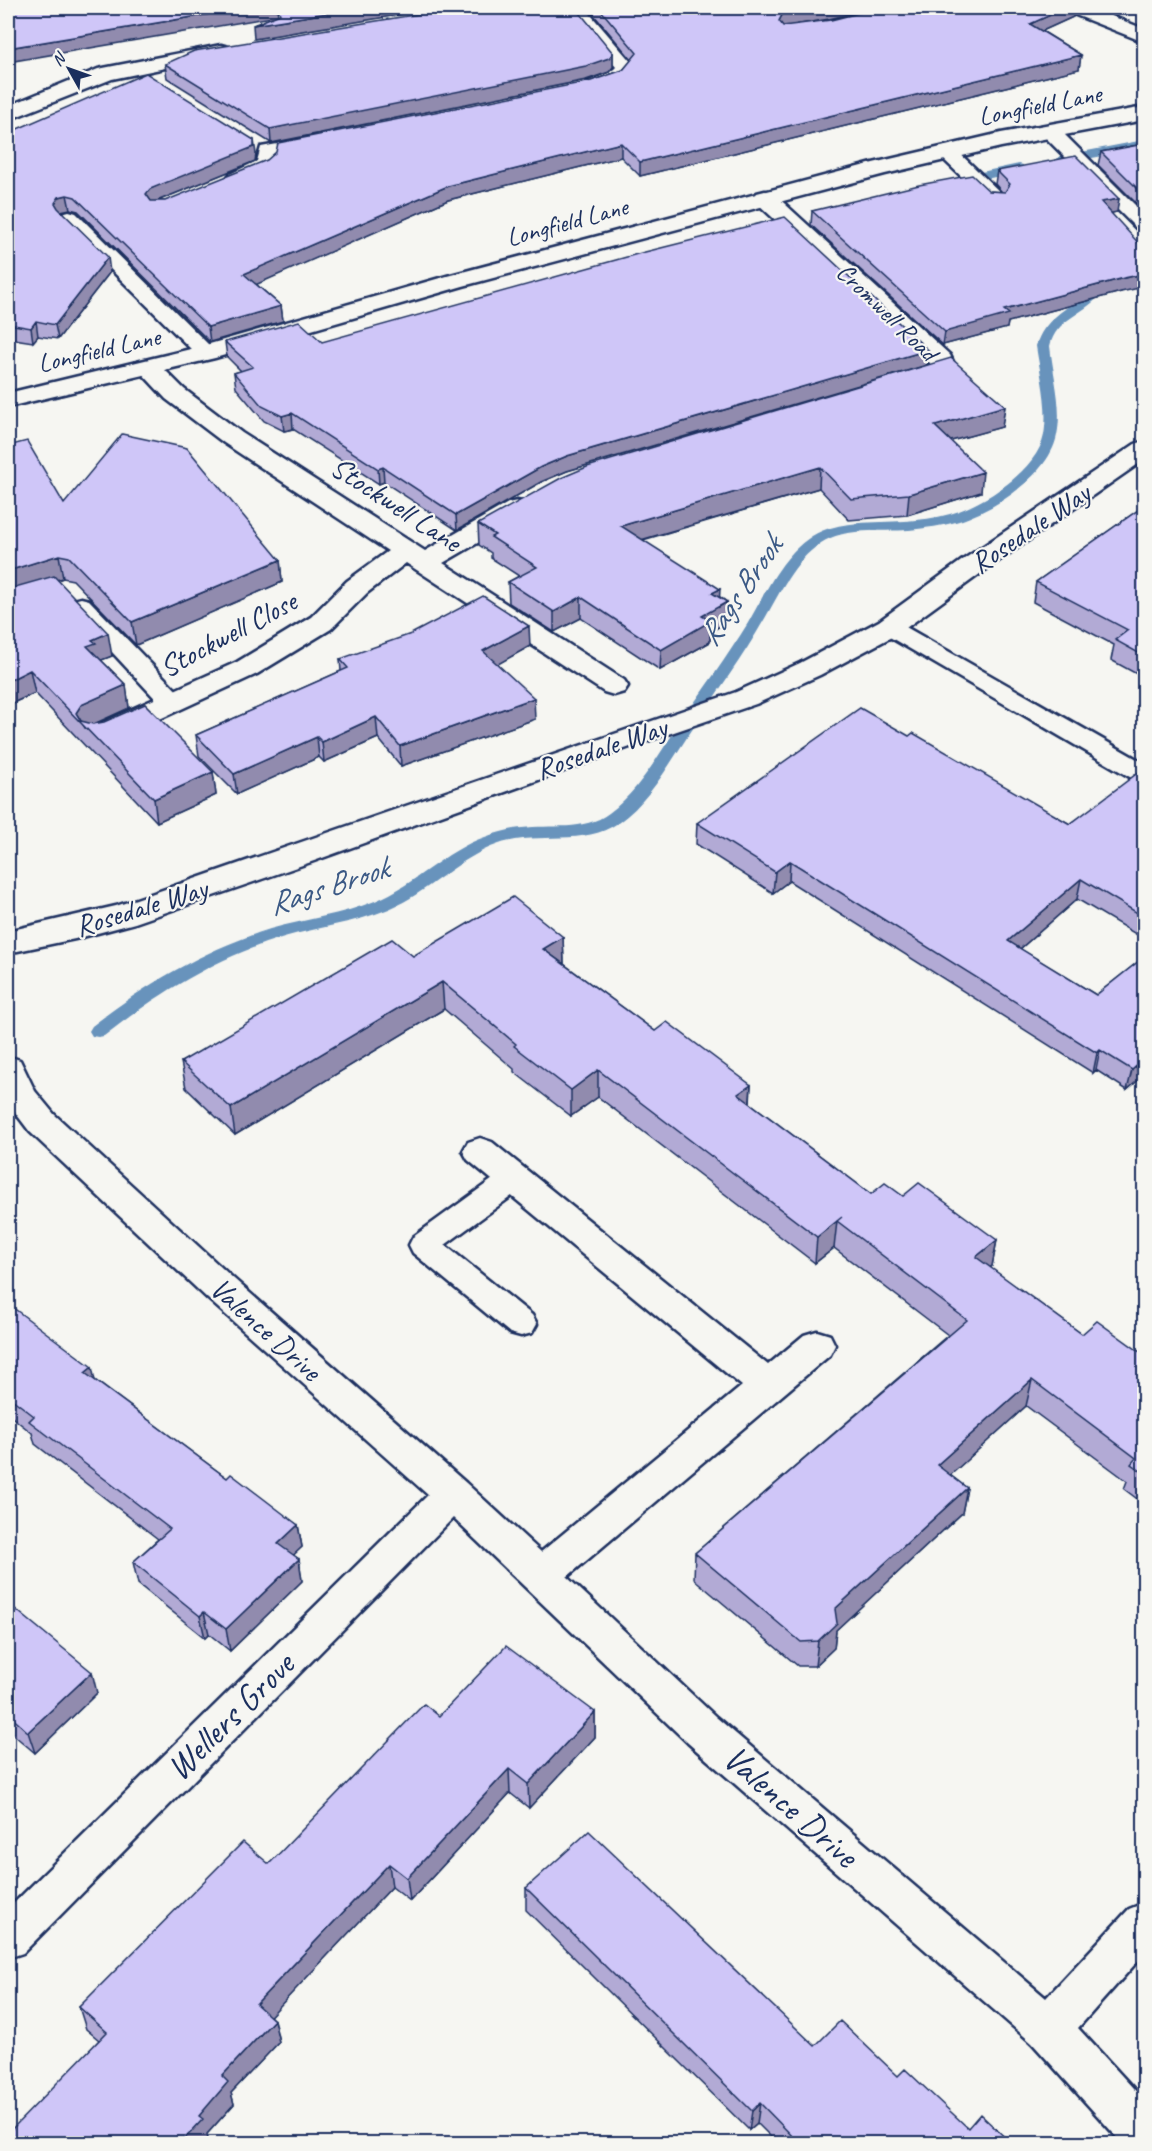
<svg xmlns="http://www.w3.org/2000/svg" width="1152" height="2151" font-family="Caveat,sans-serif">
<style>
.lines{fill:none;stroke-linecap:round;stroke-linejoin:round}
.stream{fill:#6893bc;fill-rule:evenodd}
.service-casing{stroke:#1b2f5e;stroke-width:5}
.minor-casing{stroke:#1b2f5e;stroke-width:5}
.tertiary-casing{stroke:#1b2f5e;stroke-width:5}
.service{fill:#f6f6f2;fill-rule:evenodd}
.minor{fill:#f6f6f2;fill-rule:evenodd}
.tertiary{fill:#f6f6f2;fill-rule:evenodd}
.wall{fill:#b2aad5;stroke:#1b2f5e;stroke-width:1.5}
.shaded-wall{fill:#918bae;stroke:#1b2f5e;stroke-width:1.5}
.building{fill:#cfc6f8;stroke:#1b2f5e;stroke-width:1.5}
.labels{text-anchor:middle;dominant-baseline:central;stroke-width:4.5;stroke-linejoin:round;paint-order:stroke}
.far-street-label{font-size:26px;fill:#1b2f5e;stroke:#f6f6f2}
.street-label{font-size:30px;fill:#1b2f5e;stroke:#f6f6f2}
.water-label{font-size:32px;font-style:italic;fill:#3b5985;stroke:#f6f6f2}
.near-street-label{font-size:36px;fill:#1b2f5e;stroke:#f6f6f2}
</style>
<rect width="100%" height="100%" fill="#f6f6f2"/>
<filter id="ink" filterUnits="userSpaceOnUse"><feTurbulence type="fractalNoise" baseFrequency=".0167" numOctaves="2"/><feDisplacementMap in="SourceGraphic" scale="12" xChannelSelector="R" yChannelSelector="G"/><feConvolveMatrix kernelMatrix="1 2 1 2 8 2 1 2 1" color-interpolation-filters="sRGB"/></filter>
<g filter="url(#ink)">
<g class="lines">
<path class="stream" d="M1144,140V148L1061,164L1055,160L1061,156Z
M1019,164L1023,165V171L958,185L952,181L958,177Z
M1088,279L1093,280L1099,289V296C1083,315 1056,319 1050,346C1053,375 1063,407 1057,435C1050,474 995,510 959,521C943,526 926,528 909,530C881,532 845,527 821,543C793,562 780,593 764,620C743,657 717,692 694,727C672,759 651,800 618,823C583,847 538,831 499,844C458,858 429,892 389,909C355,923 318,927 284,937C217,957 159,993 104,1036L98,1037L92,1036L89,1031L92,1026C146,984 204,950 270,929C305,919 341,915 375,901C415,885 444,851 485,837C497,833 510,829 522,828C551,824 584,832 609,813C639,791 659,754 680,723C703,690 727,657 748,623C766,592 781,556 812,536C838,520 875,523 905,521C920,520 935,518 950,514C982,505 1037,471 1044,435C1049,406 1040,374 1036,346C1043,320 1066,309 1086,294V289L1082,283Z"/>
<defs>
<path id="service" d="M568,8H585L632,63L635,67C625,82 603,96 584,91L582,87C589,77 606,78 616,67Z
M1050,125L1057,127L1144,214V231L1137,229L1043,135L1041,131L1043,127Z
M316,137L323,139L326,143L323,147L277,155L273,168C260,174 245,186 230,182L227,178L230,174L257,161L261,147Z
M947,146L954,148L1003,195L1006,199L1003,203H989L940,156L937,152L940,148Z
M69,211L76,213L213,349L217,353L213,357L206,359L199,357L62,221L59,217L62,213Z
M81,598L89,600L182,696L185,702L182,708L173,710L164,708L73,610L69,605L73,600Z
M889,620L897,622L1144,763V782L1135,780L881,632L877,627L881,622Z
M514,1168L524,1171L529,1179L524,1187L445,1245L532,1315L537,1324L532,1333L521,1336L510,1333L413,1253L409,1245L413,1237L504,1171Z"/>
<path id="minor" d="M1065,8H1092L1144,29V42L1068,12Z
M221,45L228,47L231,51L228,55L112,79L8,120V106L98,69Z
M765,191L773,193L950,355L955,366C944,382 917,392 898,387L895,382C901,372 919,371 930,366V363L757,203L754,198L757,193Z
M149,361L158,363L184,389L242,433L425,551L508,503L517,501L526,503L530,509L526,515L443,563L624,680L628,686L624,692L614,695L604,692L406,563L367,593L331,629L257,674L123,736L113,738L103,736L99,729L103,722L237,662L311,617L347,581L388,551L224,443L166,399L137,368L140,363Z
M1144,441V460L984,571L899,633L820,675L756,704L633,746L314,861L135,923L75,939L8,953V931L116,906L736,692L800,663L879,621L964,559L1135,444Z
M8,1056L20,1060L35,1091L54,1114L234,1279L466,1483L541,1552L742,1386L468,1160L463,1151L468,1142L480,1138L492,1142L768,1365L804,1335L817,1331L830,1335L835,1345L830,1355L567,1577L716,1717L1046,1998L1129,1909L1144,1903V1954L1078,2028L1144,2100V2144H1123L1032,2043L688,1743L453,1518L23,1953L8,1958V1909L428,1495L208,1299L30,1132L8,1103Z"/>
<path id="tertiary" d="M1144,107V120L1001,147L885,174L463,286L215,358L8,407V393L199,347L447,276L873,163L1001,133Z"/>
</defs>
<use href="#service" class="service-casing"/>
<use href="#minor" class="minor-casing"/>
<use href="#tertiary" class="tertiary-casing"/>
<use href="#service" class="service"/>
<use href="#minor" class="minor"/>
<use href="#tertiary" class="tertiary"/>
</g>
<path class="wall" d="M588,8H872L829,19L803,23L831,20L879,8H1075L1073,17L1042,31L1081,55L1079,69L640,176L621,157L448,200L256,284L281,306L283,321L210,342L78,211L70,209L61,211L110,272L58,339L38,336L33,342L8,338V133L256,154L255,161L157,201H165L591,81L623,70L632,60Z
M613,53V67L609,72L586,80L271,143L167,78L165,64Z
M1144,144V206L1140,207L1098,165L1101,152Z
M997,171L1117,212L1111,213L1121,292L1008,322L1007,328L943,345L811,225L812,211L989,191L1002,192L995,184Z
M225,342H322L928,350L927,365L567,471L541,482L457,530L384,482L379,484L293,429L284,431L264,421L236,388L234,373L241,371L227,357Z
M1005,406L1002,427L951,441L981,492L907,515L849,520L819,488L643,540L727,602L725,623L710,632V642L660,670L581,618L554,632L509,603L508,582L519,576L491,558V553L479,545L478,524Z
M8,446L64,504L280,560L282,582L136,645L73,580L63,578L58,580L112,656L101,660L126,685L129,708L93,724L213,772L216,795L157,822L35,693L8,705Z
M1144,506V678L1111,660L1114,645L1033,602L1036,582Z
M530,646L497,664L535,719L401,766L378,738L324,762L319,757L237,794L199,756L196,735L341,671L340,659Z
M909,736L1070,824L1144,775V939L1077,899L1020,949L1096,995L1144,957V1075L1127,1090L1096,1070L1093,1073L789,881L773,893L696,844L697,823Z
M563,937L564,964L655,1031L751,1085L750,1103L871,1194L903,1196L997,1240L992,1266L990,1268L1082,1334L1144,1355V1504L1124,1489L1127,1481L1026,1406L950,1475L967,1488L962,1513L836,1630L834,1648L815,1666H798L694,1579L695,1553L948,1335L834,1248L815,1263L598,1097L571,1116L514,1072V1069L444,1009L235,1135L186,1088L181,1062L413,956Z
M8,1304L95,1380L227,1478L298,1525L302,1547L293,1555L299,1559L302,1581L230,1651L209,1634L205,1638L138,1584L133,1562L158,1539L35,1444L32,1433L8,1414Z
M8,1603L97,1693L35,1753L8,1730Z
M595,1712V1737L529,1808L510,1793L410,1901L392,1887L270,2016L274,2020L279,2042L231,2093L234,2104L207,2134L208,2140L205,2144H8L99,2040L86,2029L79,2007L269,1864L439,1716Z
M526,1888L815,2046L898,2076L968,2128L1012,2144H778L757,2123L749,2130L526,1910Z"/>
<path class="shaded-wall" d="M246,8H277L278,16L8,62V48Z
M359,8H440L254,39L253,25Z
M817,8H872L829,19L783,27L779,21L783,13Z
M1066,8H1075L1073,17L1029,37L1030,24Z
M613,53V67L609,72L586,80L271,143L270,129Z
M1081,55L1079,69L640,176V162Z
M254,140L256,154L255,161L152,203L146,194L150,189Z
M621,143V157L448,200L246,289L244,274L448,186Z
M1144,193V206L1140,207L1143,194Z
M67,195L70,209L61,211L57,217L55,203L59,197Z
M1119,199L1117,212L1099,216L1101,202Z
M108,257L110,272L58,339L55,325Z
M1144,274V287L1121,292L1008,322L1007,328L943,345L945,332L1004,310L1124,278Z
M281,306L283,321L210,342L208,327Z
M36,321L38,336L33,342L31,328Z
M928,350L927,365L567,471L541,482L457,530L456,515L541,467L567,456Z
M1005,406L1002,427L933,446L935,426Z
M292,413L293,429L284,431L282,416Z
M383,467L384,482L379,484L378,469Z
M820,467L819,488L620,546L621,526Z
M983,472L981,492L907,515L909,494Z
M59,555L63,578L8,595V571Z
M280,560L282,582L136,645L132,622Z
M720,589L719,607L727,602L725,623L710,632V642L660,670L661,650L702,616L712,593Z
M581,597V618L554,632V612Z
M529,626L530,646L484,672L483,651Z
M108,633L112,656L99,661L87,646L92,640Z
M30,670L35,693L8,705V681Z
M126,685L129,708L85,728L76,713L81,705Z
M534,698L535,719L401,766L400,746Z
M376,717L378,738L324,762L322,742Z
M317,737L319,757L237,794L234,774Z
M213,772L216,795L157,822L154,799Z
M790,861L789,881L773,893L775,872Z
M1081,879L1077,899L1005,962L1008,941Z
M563,937L564,964L543,949Z
M442,982L444,1009L235,1135L231,1108Z
M1100,1050L1096,1070L1093,1073L1097,1053Z
M1144,1059V1075L1127,1090L1132,1070Z
M598,1070V1097L571,1116V1090Z
M751,1085L749,1111L738,1094Z
M837,1221L834,1248L815,1263L817,1237Z
M997,1240L992,1266L971,1284L976,1257Z
M92,1367L97,1390L85,1373Z
M1032,1380L1026,1406L933,1491L937,1465Z
M967,1488L962,1513L836,1630L834,1648L815,1666L818,1641L835,1609Z
M298,1525L302,1547L282,1566L278,1544Z
M299,1559L302,1581L230,1651L226,1629Z
M204,1612L209,1634L205,1638L200,1616Z
M92,1672L97,1693L35,1753L28,1732Z
M595,1712V1737L529,1808L528,1784Z
M509,1769L510,1793L410,1901L407,1878Z
M389,1864L392,1887L261,2026L256,2004Z
M274,2020L279,2042L231,2093L234,2104L207,2134L208,2140L205,2144H180L199,2116L222,2076Z
M760,2103L757,2123L749,2130L752,2111Z"/>
<path class="building" d="M8,8H246L8,48Z
M278,8H359L253,25L280,14Z
M456,8H576L613,53L609,58L586,66L270,129L165,64L194,51Z
M599,8H817L783,13L779,21L783,26L831,20L879,8H1066L1030,24L1081,55L640,162L621,143L448,186L244,274L281,306L208,327L75,197L67,195L59,197L55,203L58,208L108,257L55,325L36,321L31,328L8,324V133L146,73L254,140V147L251,148L150,189L146,194L151,201H165L267,160L276,152L278,143L591,81L623,70L637,53Z
M1144,144V193L1143,194L1101,152Z
M1076,156L1119,199L1101,202L1144,249V274L1124,278L1004,310L1009,314L945,332L812,211L919,185L972,175L989,191L1005,192L1010,184L997,171Z
M785,217L928,350L567,456L541,467L456,515L383,467L378,469L292,413L282,416L262,406L234,373L253,367L225,342L299,321L322,342L641,253Z
M951,358L1005,406L935,426L983,472L909,494L851,499L820,467L621,526L720,589L712,593L727,602L702,616L711,621L661,650L581,597L554,612L508,582L537,567L491,537L495,535L478,524L561,478L587,467Z
M122,434L187,448L280,560L132,622L69,557L59,555L8,571V446L27,441L64,504Z
M1144,506V656L1115,640L1128,630L1036,582Z
M54,576L108,633L92,640L96,643L87,646L126,685L81,705L76,713L81,721L93,724L104,722L145,704L213,772L154,799L30,670L8,681V589Z
M483,596L529,626L483,651L534,698L400,746L376,717L322,742L317,737L234,774L196,735L348,668L340,659L411,634Z
M860,708L909,736L913,733L1070,824L1139,772L1144,775V917L1081,879L1008,941L1096,995L1144,957V1059L1132,1070L1100,1050L1097,1053L790,861L775,872L697,823Z
M513,897L563,937L543,949L655,1031L667,1022L751,1085L738,1094L871,1194L885,1183L903,1196L919,1183L997,1240L976,1257L1082,1334L1097,1321L1144,1355V1473L1131,1464L1136,1458L1032,1380L937,1465L967,1488L835,1609L837,1623L818,1641L801,1642L695,1553L967,1320L837,1221L842,1217L817,1237L598,1070L571,1090L514,1046L516,1044L442,982L231,1108L181,1062L392,939L413,956Z
M8,1304L92,1367L85,1373L227,1478L231,1474L298,1525L278,1544L299,1559L226,1629L204,1612L200,1616L133,1562L170,1529L29,1421L34,1416L8,1396Z
M8,1603L92,1672L28,1732L8,1714Z
M506,1646L595,1712L528,1784L509,1769L407,1878L389,1864L256,2004L274,2020L222,2076L228,2082L199,2116L203,2119L180,2144H8V2133L107,2032L79,2007L243,1842L269,1864L424,1704L439,1716Z
M589,1831L815,2046L840,2021L898,2076L905,2069L968,2128L980,2114L1012,2144H800L760,2103L752,2111L526,1888Z"/>
</g>
<g class="labels">
<g class="far-street-label">
<text transform="translate(1040 105) rotate(-11)">Longfield Lane</text>
<text transform="translate(567 222) rotate(-15)">Longfield Lane</text>
<text transform="translate(887 312) rotate(44)">Cromwell Road</text>
<text transform="translate(99 350) rotate(-13)">Longfield Lane</text>
</g>
<g class="street-label">
<text transform="translate(396 504) rotate(33)">Stockwell Lane</text>
<text transform="translate(1030 528) rotate(-34)">Rosedale Way</text>
<text transform="translate(228 634) rotate(-28)">Stockwell Close</text>
<text transform="translate(601 748) rotate(-19)">Rosedale Way</text>
<text transform="translate(141 907) rotate(-17)">Rosedale Way</text>
<text transform="translate(266 1329) rotate(42)">Valence Drive</text>
</g>
<g class="water-label">
<text transform="translate(740 591) rotate(-56)">Rags Brook</text>
<text transform="translate(328 886) rotate(-18)">Rags Brook</text>
</g>
<g class="near-street-label">
<text transform="translate(230 1716) rotate(-45)">Wellers Grove</text>
<text transform="translate(791 1806) rotate(41)">Valence Drive</text>
</g>
</g>
<rect width="1152" height="2151" fill="none" stroke="#f6f6f2" stroke-width="30"/>
<rect x="15" y="15" width="1122" height="2121" fill="none" stroke="#1b2f5e" stroke-width="2" filter="url(#ink)"/>
<g transform="translate(69 69) rotate(310)" stroke="#f6f6f2" stroke-width="4.5" paint-order="stroke">
<path d="M0-4.5L10 22L0 15L-10 22Z" fill="#1b2f5e"/>
<text y="-9" font-size="16" font-weight="bold" text-anchor="middle" fill="#1b2f5e">N</text>
</g>
</svg>
